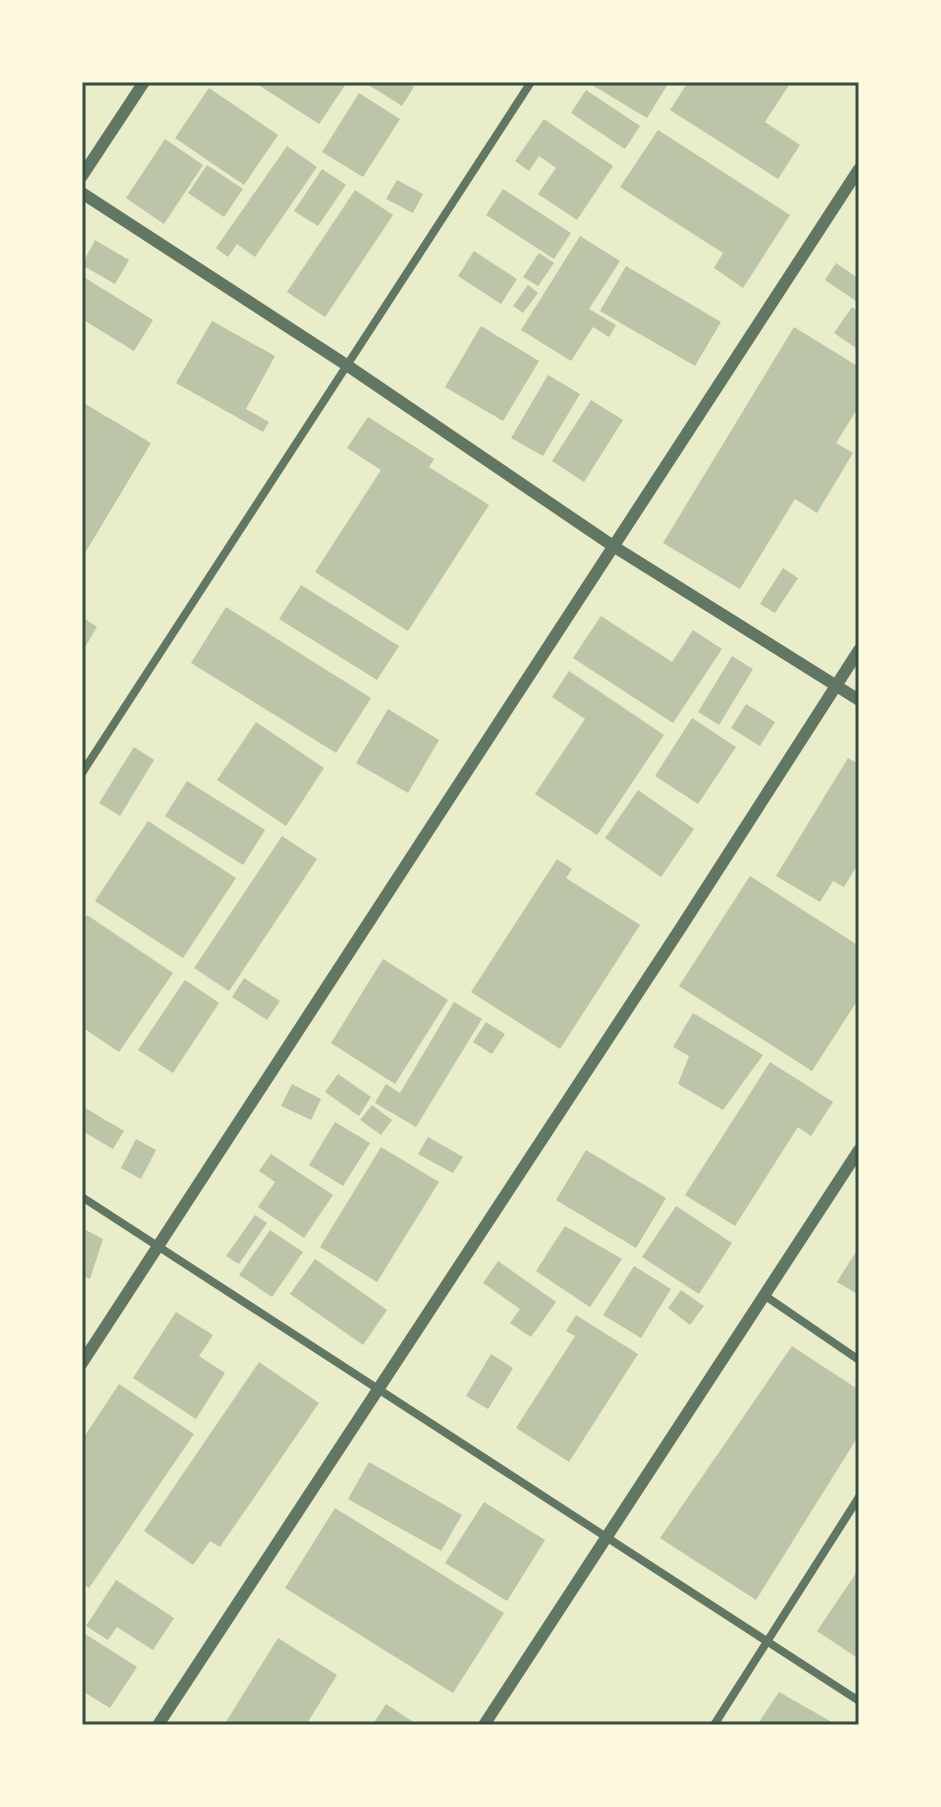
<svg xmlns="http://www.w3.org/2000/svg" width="941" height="1807" font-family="Arial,sans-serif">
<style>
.building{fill:#bcc5a7}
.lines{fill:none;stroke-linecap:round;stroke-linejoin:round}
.minor{stroke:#617663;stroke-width:8}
.tertiary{stroke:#617663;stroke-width:12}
.neatline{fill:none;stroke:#344e41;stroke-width:3}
</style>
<rect width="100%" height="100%" fill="#e9edc9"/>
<path class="building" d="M254,82H347L319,124Z
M368,82H406L414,87L402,106L367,84Z
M587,82H669L647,118Z
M688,82H791L765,122L800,145L778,179L670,110Z
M209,88L278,135L244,185L175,138Z
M586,90L640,126L625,149L571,113Z
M359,93L400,119L363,177L322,152Z
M544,119L613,166L577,220L538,194L556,168L539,156L529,171L515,161Z
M658,130L790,215L743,288L714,268L723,253L620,187Z
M165,139L203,165L164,224L126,198Z
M287,146L317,167L255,257L237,244L228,257L216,248Z
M207,165L243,189L224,217L188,193Z
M322,169L346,185L318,226L294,211Z
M397,180L423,194L413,213L386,199Z
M503,189L571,233L554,259L486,215Z
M355,190L393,215L325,317L287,292Z
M580,236L620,261L589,309L616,325L609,337L593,327L571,361L521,330Z
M95,240L129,260L115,284L82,265Z
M474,251L517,279L501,304L458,276Z
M539,253L554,263L538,286L523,277Z
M836,263L859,279V303L825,280Z
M626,266L721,322L695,366L600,311Z
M82,276L153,320L134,351L82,319Z
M528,285L538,293L523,313L513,306Z
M852,307L859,312V350L834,333Z
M212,321L275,356L246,409L269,422L263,432L176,383Z
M481,326L539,361L503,421L445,387Z
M794,327L859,367V406L836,443L853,453L817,513L795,499L740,589L663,543Z
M548,375L580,394L543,456L511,438Z
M591,400L623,420L584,482L552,461Z
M82,402L151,443L82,558Z
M368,417L434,459L429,467L489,505L408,631L315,572L381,470L347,448Z
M783,568L798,578L775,613L760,604Z
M301,585L399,646L377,680L279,619Z
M226,607L371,698L336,753L191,663Z
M601,616L672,662L693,630L722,649L673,723L573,658Z
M82,617L97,627L82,652Z
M732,656L753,669L719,725L698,712Z
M569,671L664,735L597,835L535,794L585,719L552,697Z
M746,704L775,722L760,746L731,728Z
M388,709L439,740L408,793L356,763Z
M692,718L736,747L698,804L655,776Z
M256,722L324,768L286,826L217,780Z
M134,747L154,760L120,816L99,803Z
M848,758L859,764V862L844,887L833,881L820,902L776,876Z
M187,781L265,830L243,865L165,816Z
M638,790L694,829L661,877L605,838Z
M148,821L236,878L183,958L95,901Z
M282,836L317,859L229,991L194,968Z
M557,859L572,869L566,878L640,925L560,1049L471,992Z
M750,876L859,946V998L812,1071L679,986Z
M87,915L173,973L119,1052L82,1027V922Z
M383,959L448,1000L395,1084L331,1043Z
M244,978L280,1001L267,1020L232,997Z
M185,980L219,1003L173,1073L138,1050Z
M454,1002L482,1019L416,1127L375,1103L386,1084L400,1093Z
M693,1013L763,1055L723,1110L678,1084L689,1056L673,1047Z
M486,1022L505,1034L492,1054L473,1042Z
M770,1062L833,1102L811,1136L798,1127L735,1226L685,1195Z
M338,1074L371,1097L359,1116L325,1092Z
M292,1084L321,1099L311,1120L281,1106Z
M372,1105L392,1120L381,1135L360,1120Z
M82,1106L124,1131L113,1149L82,1131Z
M335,1122L370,1143L343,1186L309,1165Z
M428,1137L463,1157L453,1173L418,1154Z
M136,1139L156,1150L141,1179L121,1168Z
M381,1147L439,1182L377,1282L320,1247Z
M586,1150L666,1198L636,1248L556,1200Z
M271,1154L333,1195L304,1238L258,1207L275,1182L259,1171Z
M676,1206L732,1243L699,1294L642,1257Z
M255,1215L267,1223L239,1264L226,1256Z
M565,1226L622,1259L590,1307L536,1271Z
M82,1228L103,1239L90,1279L82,1275Z
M270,1230L303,1252L272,1297L239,1275Z
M859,1247V1295L837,1282Z
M315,1259L387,1310L363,1345L290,1294Z
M498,1261L556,1302L531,1337L510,1323L520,1309L483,1283Z
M634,1266L671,1289L641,1338L603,1315Z
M681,1290L704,1306L690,1325L668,1308Z
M176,1312L213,1335L199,1356L225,1373L196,1419L133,1378Z
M576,1315L638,1354L569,1462L516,1428L575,1336L566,1331Z
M792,1346L859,1390V1435L756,1600L660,1538Z
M491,1354L513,1368L488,1409L466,1396Z
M259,1362L319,1403L220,1547L210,1541L193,1565L144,1531Z
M119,1384L194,1434L89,1588L82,1583V1565L85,1560L82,1558V1440Z
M369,1462L462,1515L441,1551L348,1499Z
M484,1502L545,1540L507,1601L445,1563Z
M335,1508L504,1613L453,1693L285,1588Z
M859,1569V1659L817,1631Z
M116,1580L174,1618L153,1650L117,1627L108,1640L86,1626Z
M82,1632L137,1667L110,1708L82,1691Z
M278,1638L337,1675L306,1725H224Z
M779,1692L837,1725H757Z
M386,1704L418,1725H381L375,1721Z"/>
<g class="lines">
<path class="minor" d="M82,773L531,82
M82,1197L859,1701
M764,1295L859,1360
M714,1725L859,1497"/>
<path class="tertiary" d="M82,176L144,82
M82,193L348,366L613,546L859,700
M82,1363L859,169
M158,1725L680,929L859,650
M484,1725L859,1150"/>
</g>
<rect width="941" height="1807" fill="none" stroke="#fefae0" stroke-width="168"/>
<rect x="84" y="84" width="773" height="1639" class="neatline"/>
</svg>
